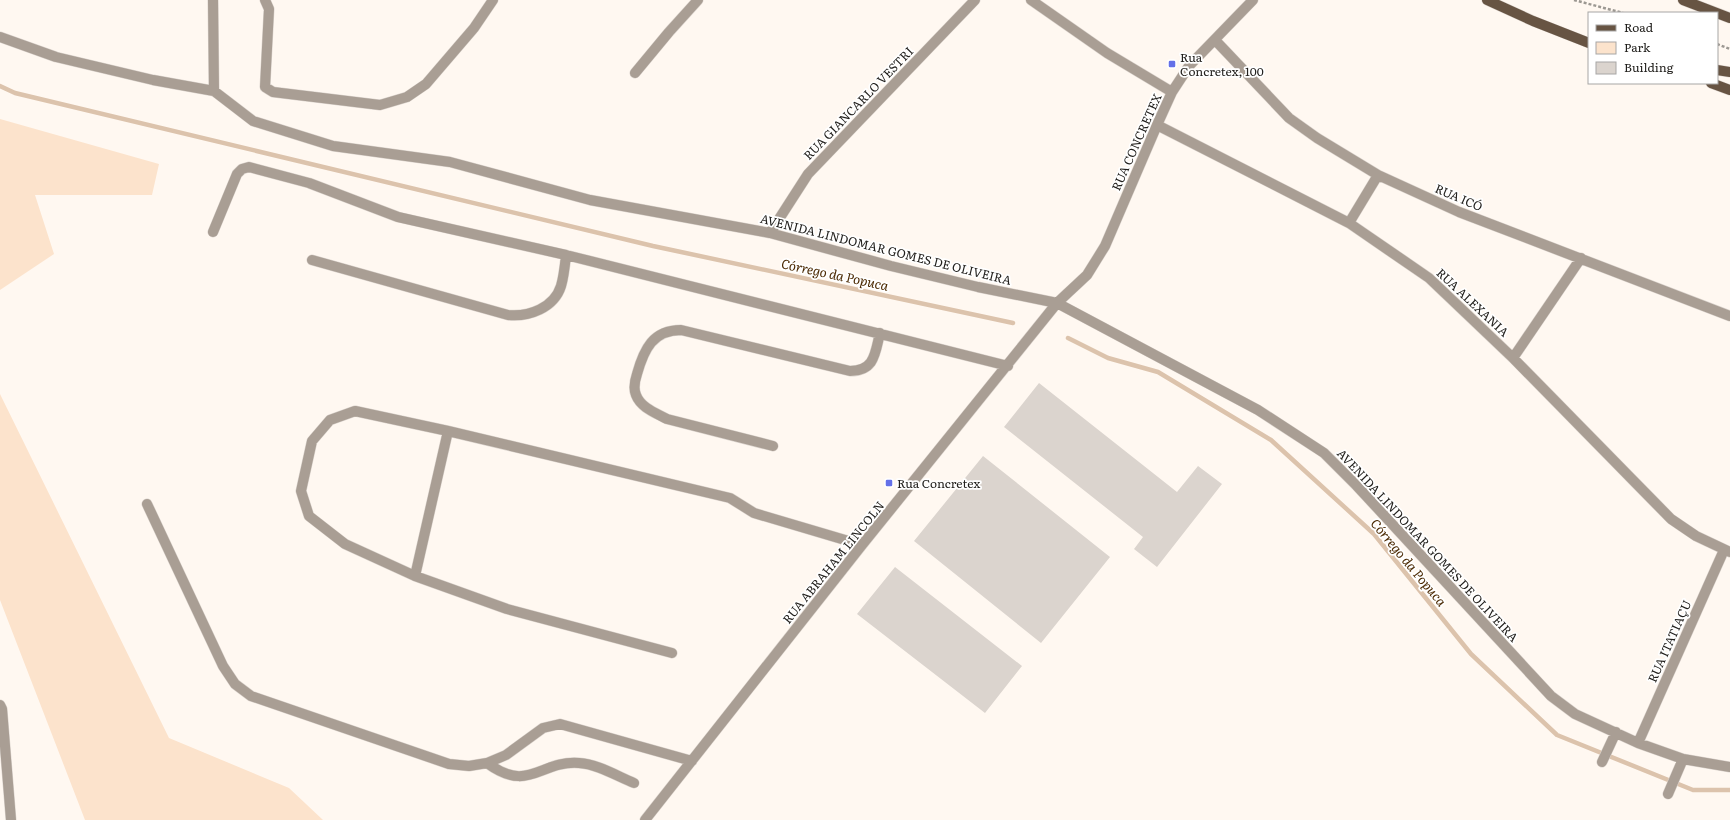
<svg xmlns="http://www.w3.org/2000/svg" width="1730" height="820" font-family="Literata,serif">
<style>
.green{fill:#fce3cc}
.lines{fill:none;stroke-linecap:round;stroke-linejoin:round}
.stream{stroke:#dcc3ac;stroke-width:4.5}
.building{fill:#dbd4ce}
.minor-casing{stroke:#dcd5cf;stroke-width:11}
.major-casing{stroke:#dcd5cf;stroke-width:11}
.path{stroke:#9c9892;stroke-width:2.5;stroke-dasharray:3 2;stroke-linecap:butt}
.minor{stroke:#a99e94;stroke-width:10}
.major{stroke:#675443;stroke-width:10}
.poi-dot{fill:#6470e8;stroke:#fff;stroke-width:1.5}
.labels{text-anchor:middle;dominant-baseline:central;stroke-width:3.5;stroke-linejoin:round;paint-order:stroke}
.poi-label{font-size:12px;fill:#22201d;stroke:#fff;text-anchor:start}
.street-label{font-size:12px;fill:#22201d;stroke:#fff}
.water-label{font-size:13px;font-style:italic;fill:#4a2800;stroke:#fff}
</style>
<rect width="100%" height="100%" fill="#fff8f1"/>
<path class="green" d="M0,119L159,164L152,195H35L54,254L0,290Z
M0,394L169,738L289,788L323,820H85L0,600Z"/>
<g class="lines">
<path class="stream" d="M0,86L15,93L653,246L1013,323
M1068,338L1108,358L1158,372L1271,440L1374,534L1471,654L1557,735L1693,790H1730"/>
</g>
<path class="building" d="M1039,383L1177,492L1198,466L1222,484L1157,567L1134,549L1143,537L1004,427Z
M983,456L1110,557L1041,643L914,541Z
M895,567L1022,666L985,713L857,614Z"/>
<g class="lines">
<defs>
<path id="minor" d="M213,0L214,91
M265,0L269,9L265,87L273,92L380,105L407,97L426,84L474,28L493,0
M1031,0L1107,53L1172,92
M0,37L56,57L153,80L214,91L253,121L333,146L450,162L590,200L770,233L891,266L978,287L1057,303L1258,410L1324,453L1356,485L1551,696L1575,714L1638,743L1683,759L1730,767
M1215,40L1289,118L1317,138L1378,175L1459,212L1730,316
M635,73L669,32L698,0
M1157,125L1349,223L1429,278L1513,358L1671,519L1696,536L1730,552
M1349,223L1378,175
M213,232L237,174L242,169L249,167L309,183L398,217L566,255L1008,366
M770,233L808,174L975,0
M312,260L508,315C529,317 554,308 561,286C564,276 565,265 566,255
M1513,358L1581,258
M773,446L667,419C656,413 641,408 636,395C633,388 635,380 637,374C644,349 653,330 681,330L850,371C875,371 875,353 880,333
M147,504L223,666L235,684L251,696L449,764L469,766L487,763L506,755L543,728L560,724L692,761
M415,576L448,431
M672,653L507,609L415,576L345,544L309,516L301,491L312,441L330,420L355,411L448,431L730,498L754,513L862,545
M0,705L2,709L11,820
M1638,743L1724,550
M1602,762L1616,732
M487,763C529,794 540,760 579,763C597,764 617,776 634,783
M1668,794L1683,759
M645,820L862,545L1057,303L1087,275L1105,246L1157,125L1172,92L1189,66L1253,0"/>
<path id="major" d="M1487,0L1533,21L1589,43
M1683,0L1730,18
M1717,70L1730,72
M1711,83L1730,90"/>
</defs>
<use href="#minor" class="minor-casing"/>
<use href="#major" class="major-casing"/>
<path class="path" d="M1574,0L1623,13
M1717,44L1730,49"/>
<use href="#minor" class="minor"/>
<use href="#major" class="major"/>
</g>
<g class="poi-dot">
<rect x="1168" y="60" width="8" height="8" rx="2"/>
<rect x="885" y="479" width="8" height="8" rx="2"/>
</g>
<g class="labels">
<g class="poi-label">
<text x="1180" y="57">Rua<tspan x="1180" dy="14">Concretex, 100</tspan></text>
<text x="897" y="483">Rua Concretex</text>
</g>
<g class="street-label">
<text transform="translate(858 103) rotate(-46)">RUA GIANCARLO VESTRI</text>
<text transform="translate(1136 142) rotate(-66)">RUA CONCRETEX</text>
<text transform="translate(1459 197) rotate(23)">RUA ICÓ</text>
<text transform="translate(886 249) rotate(14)">AVENIDA LINDOMAR GOMES DE OLIVEIRA</text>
<text transform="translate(1473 302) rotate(43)">RUA ALEXANIA</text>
<text transform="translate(1428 545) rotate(47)">AVENIDA LINDOMAR GOMES DE OLIVEIRA</text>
<text transform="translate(833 562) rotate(-51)">RUA ABRAHAM LINCOLN</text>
<text transform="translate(1669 641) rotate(-66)">RUA ITATIAÇU</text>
</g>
<g class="water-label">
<text transform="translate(835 274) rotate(12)">Córrego da Popuca</text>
<text transform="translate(1409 562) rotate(50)">Córrego da Popuca</text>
</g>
</g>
<rect x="1588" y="12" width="130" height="72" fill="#ffffff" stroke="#a7a6a5"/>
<rect x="1596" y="25" width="20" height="6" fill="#675443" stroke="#a7a6a5"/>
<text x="1624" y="32" font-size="12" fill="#22201d">Road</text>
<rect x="1596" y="42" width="20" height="12" fill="#fce3cc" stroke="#a7a6a5"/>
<text x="1624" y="52" font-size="12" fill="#22201d">Park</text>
<rect x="1596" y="62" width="20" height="12" fill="#dbd4ce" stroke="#a7a6a5"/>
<text x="1624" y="72" font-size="12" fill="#22201d">Building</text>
</svg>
